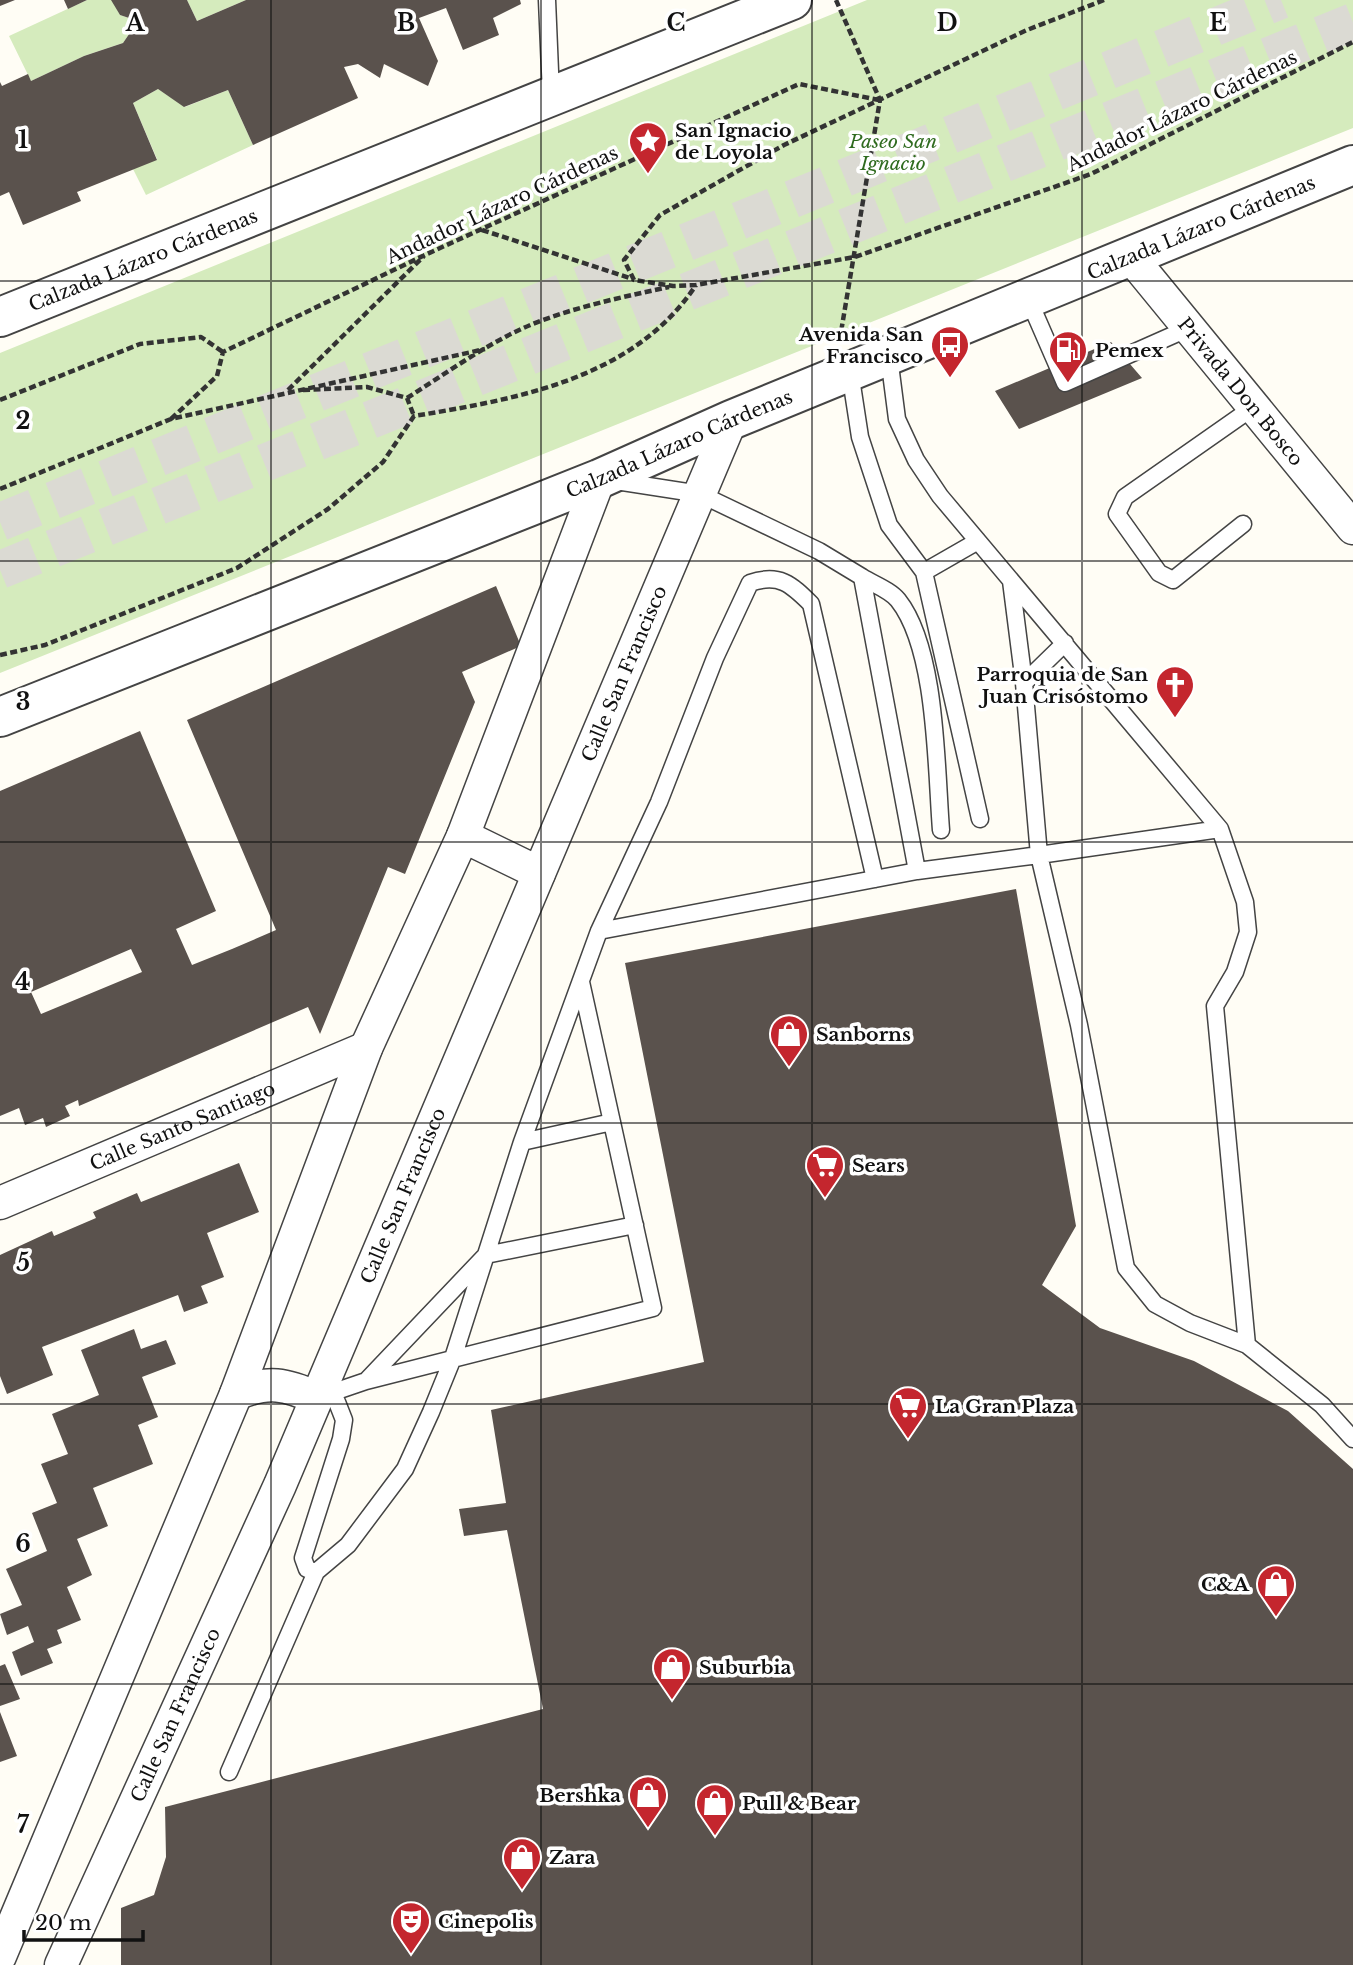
<svg xmlns="http://www.w3.org/2000/svg" width="1353" height="1965" font-family="'Libre Baskerville',serif">
<style>
.green{fill:#d5ebbd}
.building{fill:#5a524d;fill-rule:evenodd}
.lines{fill:none;stroke-linecap:round;stroke-linejoin:round}
.motorway-tunnel{stroke:#dbdad3;stroke-width:38;stroke-dasharray:38 19;stroke-linecap:butt}
.service-casing{stroke:#444;stroke-width:19}
.minor-casing{stroke:#444;stroke-width:35}
.tertiary-casing{stroke:#444;stroke-width:42}
.path{stroke:#333;stroke-width:4.5;stroke-dasharray:7 3.5;stroke-linecap:butt}
.service{stroke:#fff;stroke-width:16}
.minor{stroke:#fff;stroke-width:32}
.tertiary{stroke:#fff;stroke-width:38}
.grid{fill:none;stroke:#111;stroke-width:2;stroke-opacity:0.55}
.labels{text-anchor:middle;dominant-baseline:central;stroke-width:7;stroke-linejoin:round;paint-order:stroke}
.street-label{font-size:19px;fill:#111;stroke:#fff}
.poi-label{font-size:19px;font-weight:bold;fill:#111;stroke:#fff;text-anchor:start}
.park-label{font-size:19px;font-style:italic;fill:#2f6b1f;stroke:#fff}
.grid-label{font-size:23px;text-anchor:middle;font-weight:bold;fill:#111;stroke:#fff;stroke-width:7;stroke-linejoin:round;paint-order:stroke}
</style>
<rect width="100%" height="100%" fill="#fffdf5"/>
<path class="green" d="M87,0H112L120,15L138,21L123,43L84,56L31,81L9,36Z
M187,0H246L197,21Z
M867,0H1353V128L0,673V353Z
M158,89L185,107L228,90L253,145L146,195L133,169L157,159L133,103Z"/>
<path class="building" d="M0,0H15L0,6Z
M64,0H87L68,9Z
M111,0H187L197,21L246,0H520L521,4L493,18L499,35L463,50L446,8L419,18L438,61L428,86L384,64L380,78L358,64L344,67L358,98L253,145L228,90L184,107L158,89L133,103L157,160L77,192L81,201L23,225L9,192L0,196V82L2,86L28,74L31,81L84,56L123,43L138,21L120,15Z
M1111,342L1142,378L1019,429L995,391Z
M496,586L521,646L462,672L475,702L405,874L388,867L320,1034L308,1007L79,1106L78,1100L65,1106L70,1116L46,1127L43,1118L25,1125L19,1108L0,1116V791L140,731L216,911L176,929L192,965L232,949L276,930L187,720ZM131,949L142,972L41,1014L31,992Z
M1016,889L1076,1226L1042,1285L1100,1328L1194,1361L1288,1411L1353,1469V1965H121V1908L154,1895L166,1857L165,1807L543,1709L507,1530L464,1536L459,1509L506,1503L491,1410L704,1362L625,963Z
M239,1163L259,1212L207,1233L224,1277L201,1286L208,1303L184,1312L178,1295L42,1347L53,1375L7,1394L0,1376V1255L52,1231L54,1236L96,1218L93,1212L137,1193L141,1202Z
M134,1329L141,1349L166,1340L176,1364L142,1377L158,1417L138,1425L153,1464L93,1488L108,1526L77,1539L92,1575L67,1587L81,1620L57,1630L62,1643L47,1649L53,1663L21,1676L12,1652L34,1642L28,1626L7,1635L0,1614L22,1605L6,1569L47,1551L32,1513L57,1503L41,1464L68,1454L52,1414L99,1395L81,1350Z
M5,1664L20,1699L0,1706V1666Z
M0,1712L17,1756L0,1762Z"/>
<g class="lines">
<path class="motorway-tunnel" d="M0,522L1281,0
M0,570L1353,22"/>
<defs>
<path id="service" d="M547,0L551,95
M1028,298L1065,383L1189,328
M889,357L897,419L916,460L940,496L1220,829L1245,902L1248,932L1235,972L1215,1006L1247,1345L1322,1405L1353,1439
M850,372L860,437L889,525L924,572L980,819
M616,481L700,494L819,551L862,577L917,871
M1243,524L1173,580L1159,573L1117,514L1125,497L1255,406
M924,572L978,541
M862,577C873,584 890,590 898,600C937,649 936,768 941,830
M1011,581L1024,683
M1065,643L1024,683L1039,855L1220,829
M599,931L917,871L1039,855L1079,1025L1126,1268L1155,1304L1190,1323L1247,1345
M522,1142L612,1122
M368,1379L486,1255L635,1225
M333,1392L344,1420L341,1439L303,1558L307,1569L316,1572L348,1545L405,1469L431,1412L453,1358L522,1142L599,931L659,802L715,658L750,583C779,573 791,584 811,604L875,879
M325,1395L366,1381L653,1308L581,982
M229,1772L316,1572"/>
<g id="minor">
<path id="s1" d="M1130,256L1353,528"/>
<path d="M463,836L539,873"/>
<path id="s2" d="M0,1203L366,1048"/>
<path d="M236,1394C268,1380 286,1384 317,1398"/>
<path d="M0,1956L236,1394L366,1048L463,836L599,479"/>
<path id="s3" d="M61,1965L280,1485L731,420"/>
</g>
<g id="tertiary">
<path id="s4" d="M0,317L792,0"/>
<path id="s5" d="M0,717L599,479L731,420L1353,165"/>
</g>
</defs>
<use href="#service" class="service-casing"/>
<use href="#minor" class="minor-casing"/>
<use href="#tertiary" class="tertiary-casing"/>
<path class="path" d="M836,0L880,100L841,332
M1104,0L1027,30L784,145L660,215L624,260L634,280L673,286L696,285L855,257L1091,174L1353,42
M482,230L633,279
M288,390L424,256
M303,390L367,387L407,398L414,416
M407,398C450,371 494,338 543,320C584,305 627,296 669,287
M0,400L140,344L201,337L223,352
M171,419L217,376L223,352L427,254L799,84L879,100
M0,489L171,419L485,349
M0,655L45,645L237,568L328,509L383,462L414,416C517,399 634,379 696,285"/>
<use href="#service" class="service"/>
<use href="#minor" class="minor"/>
<use href="#tertiary" class="tertiary"/>
</g>
<path class="grid" d="M271,0V1965M541,0V1965M812,0V1965M1082,0V1965M0,281H1353M0,561H1353M0,842H1353M0,1123H1353M0,1404H1353M0,1684H1353"/>
<defs>
<symbol id="sight-pin" viewBox="-11 -11 22 30"><path d="M0 17L-7.5 6A9.5 9.5 0 1 1 7.5 6Z" fill="#c4262e" stroke="#fff"/><path d="M0-6L1.8-2.2L6-1.7L2.9 1.2L3.7 5.4L0 3.3L-3.7 5.4L-2.9 1.2L-6-1.7L-1.8-2.2Z" fill="#fff"/></symbol>
<symbol id="bus-pin" viewBox="-11 -11 22 30"><path d="M0 17L-7.5 6A9.5 9.5 0 1 1 7.5 6Z" fill="#c4262e" stroke="#fff"/><path d="M-5-6H5V4H4V6H2V4H-2V6H-4V4H-5ZM-3.5-4V0h7V-4ZM-3.5 1.2v1.5H-2V1.2ZM2 1.2v1.5H3.5V1.2Z" fill="#fff"/></symbol>
<symbol id="fuel-pin" viewBox="-11 -11 22 30"><path d="M0 17L-7.5 6A9.5 9.5 0 1 1 7.5 6Z" fill="#c4262e" stroke="#fff"/><path d="M-5.5-6h7V0h2V4h1.3V-2.5L3-4.5l.8-.8L6-3V5H2.5V1h-1V6h-7ZM-4.2-4.7v3.2H.2V-4.7Z" fill="#fff"/></symbol>
<symbol id="church-pin" viewBox="-11 -11 22 30"><path d="M0 17L-7.5 6A9.5 9.5 0 1 1 7.5 6Z" fill="#c4262e" stroke="#fff"/><path d="M-1.2-6h2.4v3.5h3.3v2.4h-3.3V6h-2.4V-.1h-3.3v-2.4h3.3Z" fill="#fff"/></symbol>
<symbol id="shop-pin" viewBox="-11 -11 22 30"><path d="M0 17L-7.5 6A9.5 9.5 0 1 1 7.5 6Z" fill="#c4262e" stroke="#fff"/><path d="M-5-2.5h2.3a2.7 3.5 0 0 1 5.4 0H5L5.5 6h-11ZM-1.5-2.5h3a1.5 2.3 0 0 0-3 0Z" fill="#fff"/></symbol>
<symbol id="supermarket-pin" viewBox="-11 -11 22 30"><path d="M0 17L-7.5 6A9.5 9.5 0 1 1 7.5 6Z" fill="#c4262e" stroke="#fff"/><path d="M-6-5.5h2.5l.6 2H6L4.5 2H-2.5L-4.4-4H-6ZM-1.5 3.2a1.3 1.3 0 1 0 .1 0ZM3 3.2a1.3 1.3 0 1 0 .1 0Z" fill="#fff"/></symbol>
<symbol id="theatre-pin" viewBox="-11 -11 22 30"><path d="M0 17L-7.5 6A9.5 9.5 0 1 1 7.5 6Z" fill="#c4262e" stroke="#fff"/><path d="M-5-5.5Q0-4 5-5.5V0Q5 5 0 6Q-5 5-5 0ZM-3.3-2.5H-1v1.5H-3.3ZM1-2.5H3.3v1.5H1ZM-2.8 1Q0 5.5 2.8 1Z" fill="#fff"/></symbol>
</defs>
<g fill-rule="evenodd">
<use href="#sight-pin" x="626" y="119" width="44" height="60"/>
<use href="#bus-pin" x="928" y="323" width="44" height="60"/>
<use href="#fuel-pin" x="1046" y="328" width="44" height="60"/>
<use href="#church-pin" x="1153" y="663" width="44" height="60"/>
<use href="#shop-pin" x="767" y="1012" width="44" height="60"/>
<use href="#supermarket-pin" x="803" y="1143" width="44" height="60"/>
<use href="#supermarket-pin" x="886" y="1384" width="44" height="60"/>
<use href="#shop-pin" x="1254" y="1562" width="44" height="60"/>
<use href="#shop-pin" x="650" y="1645" width="44" height="60"/>
<use href="#shop-pin" x="626" y="1773" width="44" height="60"/>
<use href="#shop-pin" x="693" y="1781" width="44" height="60"/>
<use href="#shop-pin" x="500" y="1835" width="44" height="60"/>
<use href="#theatre-pin" x="389" y="1899" width="44" height="60"/>
</g>
<g class="labels">
<g class="street-label">
<text transform="translate(1182 111) rotate(-26)">Andador Lázaro Cárdenas</text>
<text transform="translate(502 205) rotate(-25)">Andador Lázaro Cárdenas</text>
<text stroke="none"><textPath href="#s5" startOffset="1297">Calzada Lázaro Cárdenas</textPath></text>
<text stroke="none"><textPath href="#s4" startOffset="154">Calzada Lázaro Cárdenas</textPath></text>
<text stroke="none"><textPath href="#s1" startOffset="175">Privada Don Bosco</textPath></text>
<text stroke="none"><textPath href="#s5" startOffset="732">Calzada Lázaro Cárdenas</textPath></text>
<text stroke="none"><textPath href="#s3" startOffset="1409">Calle San Francisco</textPath></text>
<text stroke="none"><textPath href="#s2" startOffset="198">Calle Santo Santiago</textPath></text>
<text stroke="none"><textPath href="#s3" startOffset="842">Calle San Francisco</textPath></text>
<text stroke="none"><textPath href="#s3" startOffset="275">Calle San Francisco</textPath></text>
</g>
<g class="poi-label">
<text x="675" y="130">San Ignacio<tspan x="675" dy="22">de Loyola</tspan></text>
<text x="923" y="334" text-anchor="end">Avenida San<tspan x="923" dy="22">Francisco</tspan></text>
<text x="1095" y="350">Pemex</text>
<text x="1148" y="674" text-anchor="end">Parroquia de San<tspan x="1148" dy="22">Juan Crisóstomo</tspan></text>
<text x="816" y="1034">Sanborns</text>
<text x="852" y="1165">Sears</text>
<text x="935" y="1406">La Gran Plaza</text>
<text x="1249" y="1584" text-anchor="end">C&amp;A</text>
<text x="699" y="1667">Suburbia</text>
<text x="621" y="1795" text-anchor="end">Bershka</text>
<text x="742" y="1803">Pull &amp; Bear</text>
<text x="549" y="1857">Zara</text>
<text x="438" y="1921">Cinepolis</text>
</g>
<g class="park-label">
<text x="893" y="141">Paseo San<tspan x="893" dy="22">Ignacio</tspan></text>
</g>
</g>
<g class="grid-label">
<text x="135" y="31">A</text>
<text x="406" y="31">B</text>
<text x="676" y="31">C</text>
<text x="947" y="31">D</text>
<text x="1218" y="31">E</text>
<text x="23" y="148">1</text>
<text x="23" y="429">2</text>
<text x="23" y="710">3</text>
<text x="23" y="990">4</text>
<text x="23" y="1271">5</text>
<text x="23" y="1552">6</text>
<text x="23" y="1833">7</text>
</g>
<path d="M24 1930v10h119v-10" fill="none" stroke="#111111" stroke-width="3.5"/>
<text x="35" y="1930" font-size="21" fill="#111111" stroke="#ffffff" stroke-width="5" paint-order="stroke">20 m</text>
</svg>
